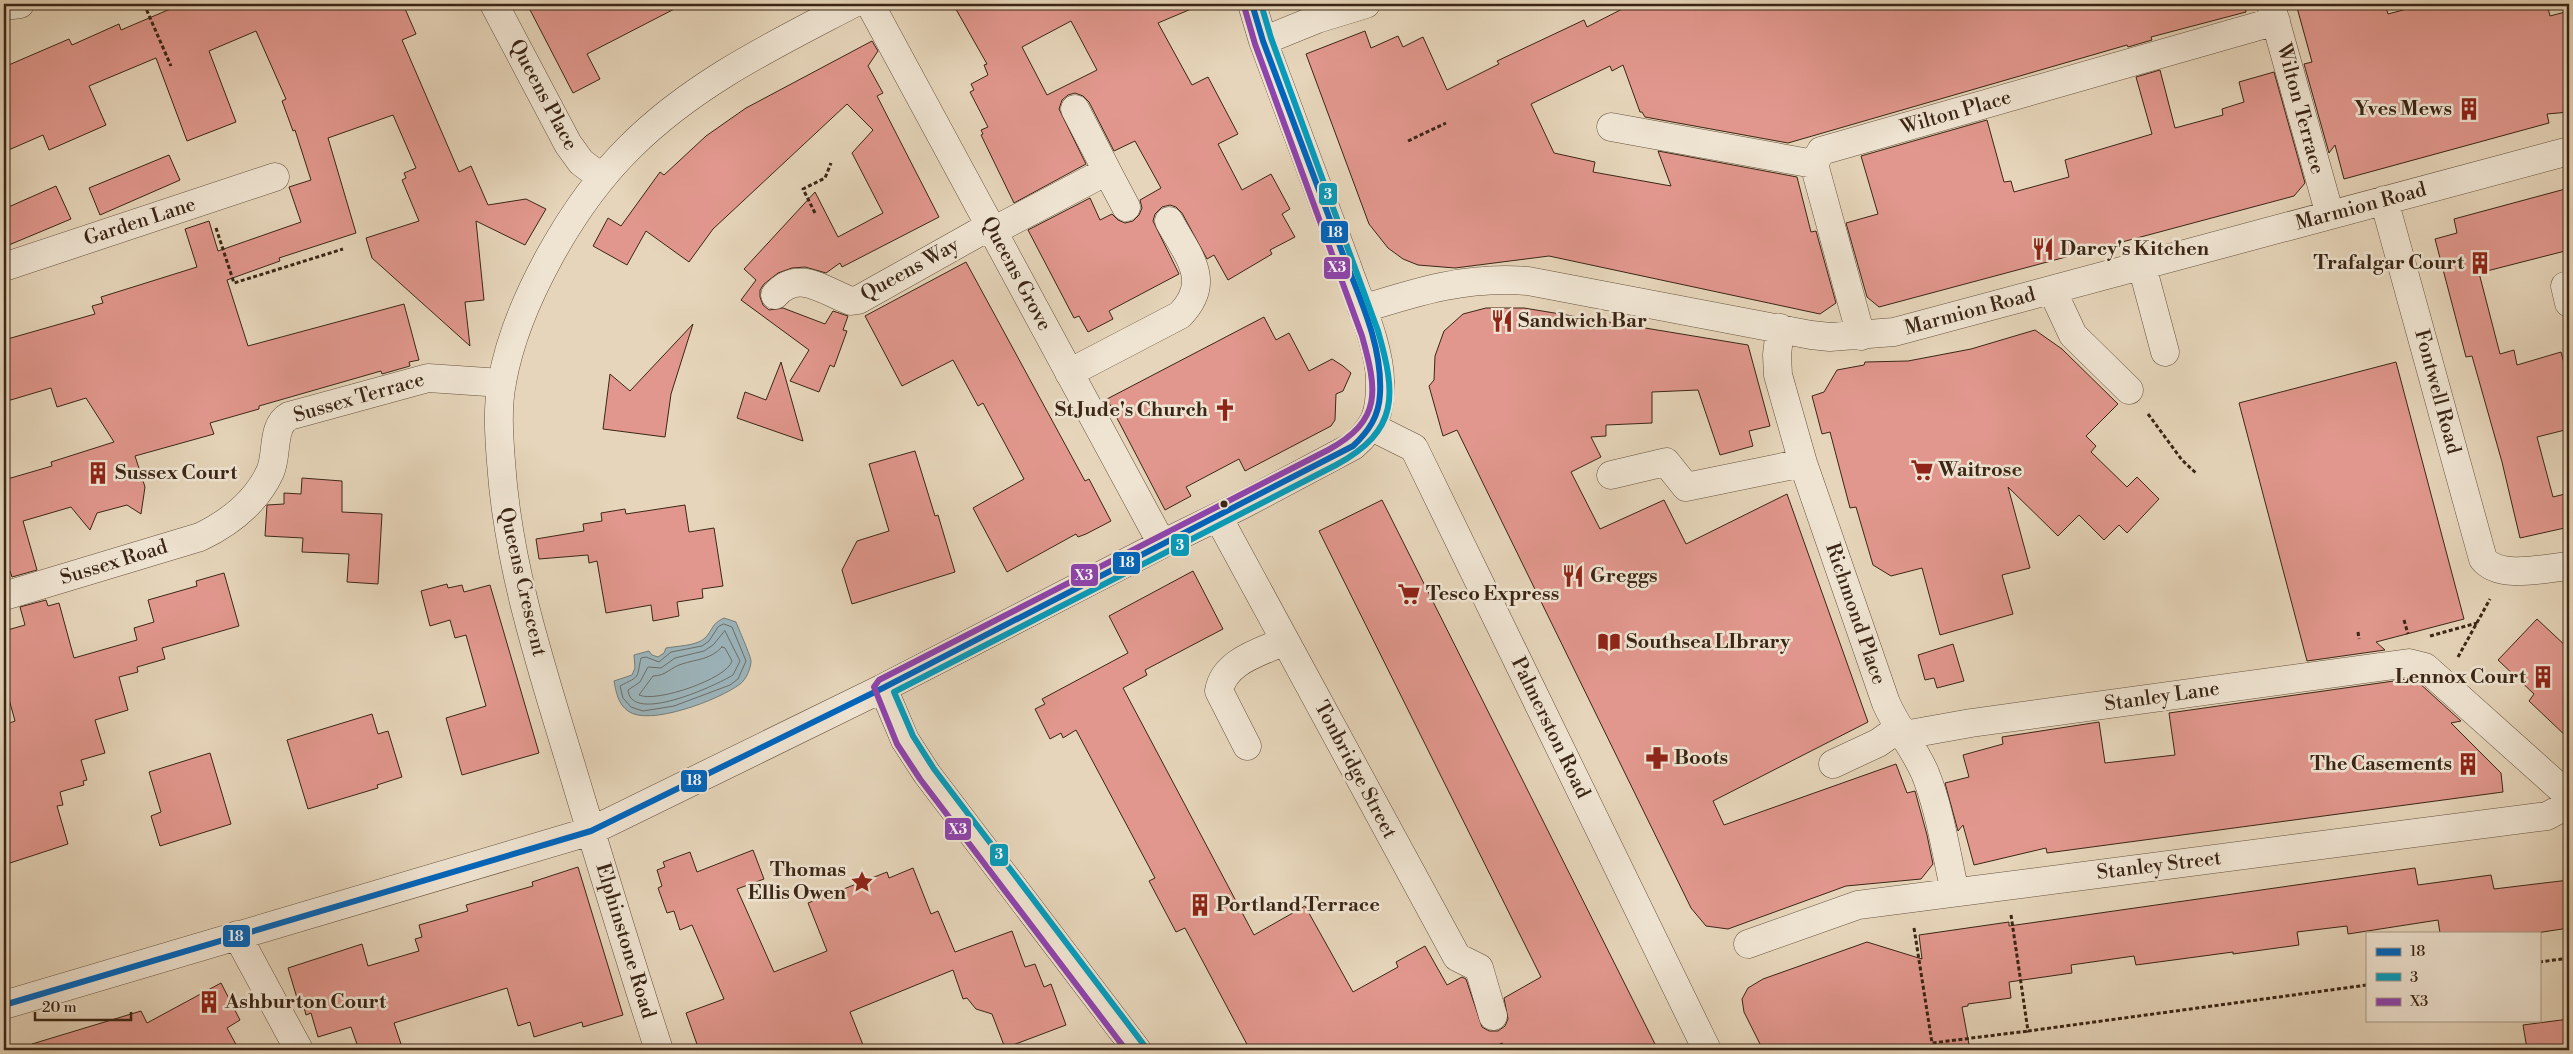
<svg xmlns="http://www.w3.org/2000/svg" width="2573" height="1054" font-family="'Libre Bodoni',serif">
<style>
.water{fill:#9cb5bc;stroke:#757c79}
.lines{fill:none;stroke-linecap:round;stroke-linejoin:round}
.shore{stroke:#6c6e68;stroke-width:1}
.building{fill:#e1978d;stroke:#3b2615;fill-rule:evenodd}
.minor-casing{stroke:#66523e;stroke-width:29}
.path{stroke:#3b2615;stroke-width:3;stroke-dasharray:4 2.5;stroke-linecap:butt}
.minor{stroke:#efe4d2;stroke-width:28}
.bus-1-casing{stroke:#efe4d2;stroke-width:10}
.bus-2-casing{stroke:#efe4d2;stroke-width:10}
.bus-3-casing{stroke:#efe4d2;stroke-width:10}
.bus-1{stroke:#0065bd;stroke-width:6}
.bus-2{stroke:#069cbc;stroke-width:6}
.bus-3{stroke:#8e44ad;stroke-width:6}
.bus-dot{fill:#3b2615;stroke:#efe4d2;stroke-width:2}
.labels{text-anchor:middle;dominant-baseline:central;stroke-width:5;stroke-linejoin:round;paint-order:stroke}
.street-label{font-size:20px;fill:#3b2615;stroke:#efe4d2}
.poi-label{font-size:20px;font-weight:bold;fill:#3b2615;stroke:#efe4d2;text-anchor:start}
.line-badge{stroke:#efe4d2;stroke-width:2}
.badge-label{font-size:14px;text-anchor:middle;font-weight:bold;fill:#fff}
</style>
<rect width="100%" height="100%" fill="#e6d5ba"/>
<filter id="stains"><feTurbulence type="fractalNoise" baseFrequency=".004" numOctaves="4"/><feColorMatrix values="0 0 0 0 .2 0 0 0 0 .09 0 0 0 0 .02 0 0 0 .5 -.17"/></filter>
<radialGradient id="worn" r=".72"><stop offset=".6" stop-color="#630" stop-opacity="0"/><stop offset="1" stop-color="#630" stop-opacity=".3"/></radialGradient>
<path class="water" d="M724,618L736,622C738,627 751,657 751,661C751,668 746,680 740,684C721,699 649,727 628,711C618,704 616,692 614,681L632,675L635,668L634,655L649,651L652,655L658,657L664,653L666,648C676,646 697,646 705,638C713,630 711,624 724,618Z"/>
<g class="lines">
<path class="shore" d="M724,624L732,627L746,661L738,679L730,685L674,706L643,711L631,707L623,698L620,686C641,675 636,680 641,658L646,657L659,662L671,652L702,646L709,641L718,627Z
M725,631L740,661L733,675C717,685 631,725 628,690L640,682L648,667L661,668L675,658L704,651L713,645Z
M722,647L725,648L732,661C727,679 656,703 639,695L653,676C666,676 671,667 682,664C697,659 710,660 722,647Z"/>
</g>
<path class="building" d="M182,4H403L416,34L402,40L459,172L471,166L488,205L526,199L546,209L525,245L476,221L484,300L465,302L470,346L372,258L366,238L419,221L402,180L406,178L404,173L416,168L393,115L328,138L356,233L279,258L280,261L227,280L248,346L404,304L419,360L409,362L410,366L382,374L381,371L259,406V409L210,423L214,434L135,456L145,487L141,514L127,505L97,513L90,530L71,507L23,521L37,570L12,577L10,571L4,573V480L52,466L51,462L114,442L86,398L57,407L51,388L4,402V340L95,314L92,306L103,303L101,297L197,267L185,229L209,221L218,251L301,222L289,187L311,180L295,130L293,131L282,101L286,99L256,31L209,51L236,122L187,141L156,58L89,86L106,125L49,150L43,135L4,152V67L69,39L72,45L119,24L121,30Z
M527,4H684L587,54L600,79L573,93Z
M953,4H1203L1158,23L1192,85L1208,77L1238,134L1218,144L1242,190L1271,174L1290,209L1282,214L1295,237L1270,250L1272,254L1228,280L1214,255L1207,259L1182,213L1176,207L1170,205L1162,207L1155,214L1153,221L1179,274L1109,311L1113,319L1088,332L1079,316L1074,318L1028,230L1090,198L1100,220L1112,214L1118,220L1125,223L1133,221L1139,215L1142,208L1140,200L1161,188L1135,141L1114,151L1089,102L1083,96L1075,93L1068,95L1062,100L1059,109L1086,164L1014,203L981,135L983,134L981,130L988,127L970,92L974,90L971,84L988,75L984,65L987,64ZM1071,21L1097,70L1047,95L1022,47Z
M1632,4H2245L2246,12L2151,37L2152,40L2128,47L2127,45L1788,143L1645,117L1642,112H1640L1623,65L1612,71L1610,66L1531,104L1554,153L1595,162L1593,172L1671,186L1658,151L1797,177L1811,232L1816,231L1836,303L1820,314L1549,256L1455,268L1418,265L1403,259L1388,248L1369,224L1306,54L1365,31L1371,48L1398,36L1403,47L1423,37L1447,90L1499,64L1497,61L1584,20L1587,27Z
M2296,4H2385L2388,14L2426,4H2547L2550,16L2569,11V112L2547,114L2549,123L2344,179L2335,145L2329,153L2304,64L2312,62Z
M872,41L878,51L868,66L883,93L877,96L939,217L842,267L840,263L826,273L805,267L792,268L778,273L764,284L760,290V297L763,305L769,310L783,308L825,324L833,311L848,316L843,330L847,331L834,367L830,365L819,392L790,381L809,350L741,300L756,280L744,269L815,192L838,237L883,213L852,153L873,130L847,104L713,229L689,262L646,231L627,265L593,246L608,218L621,226L660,172L664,175L706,136L746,108Z
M2160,70L2175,128L2223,115L2222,109L2244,102L2239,82L2274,72L2305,183L2294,196L1879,307L1867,297L1846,223L1878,214L1861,156L1987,120L2004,182L2011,181L2014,192L2069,177L2065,160L2152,134L2136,77Z
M169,155L180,180L100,215L89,188Z
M56,186L71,219L4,247V209Z
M2569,188V250L2479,273L2500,354L2514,350L2517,365L2561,352L2569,381V429L2537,437L2553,497L2569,493V527L2520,538L2502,462L2472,356L2466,357L2435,239L2457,233L2454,219Z
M966,262L1085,481L1089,479L1111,521L1086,534L1078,537L1076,534L1007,572L973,508L1024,479L983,403L978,406L953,360L902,386L865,316Z
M1486,308H1524L1748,345L1770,426L1749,431L1753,446L1720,455L1698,390L1652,392V423L1606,425V436L1591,437L1601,457L1571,472L1600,529L1664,500L1686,544L1787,494L1868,722L1713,801L1724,825L1896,764L1907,793L1915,791L1927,835L1933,864L1921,879L1846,886L1728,929L1706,926L1691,908L1457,430L1443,436L1429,386L1434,380L1435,356L1444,331L1463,314Z
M1264,317L1276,340L1289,333L1309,371L1332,359L1343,366L1351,373L1343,391L1336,394L1335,420L1331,426L1245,471L1239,459L1186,487L1191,496L1165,510L1107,399Z
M693,324L671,394L665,437L603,429L610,374L630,391Z
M2035,330L2062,349L2118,404L2086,436L2096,446L2091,452L2127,487L2137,477L2159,499L2127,533L2119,525L2104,540L2079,515L2058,536L2008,487L2030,568L2002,575L2013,614L1940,635L1922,568L1891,576L1873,565L1856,507L1850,508L1830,432L1822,434L1812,396L1824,392L1837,370L1864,365L1865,362L1908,361L1971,349Z
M781,362L803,441L737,418L745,392L766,400Z
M2396,362L2464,619L2376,642L2385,650L2307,661L2239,403Z
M915,451L935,516L938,515L955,572L852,604L842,570L857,541L889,531L869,464Z
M302,478L342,481V512L382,514L378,584L347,582L349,554L302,552L303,538L265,536L267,505L284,504V493L301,494Z
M1382,500L1658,1050H1250L1185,928L1176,932L1149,881L1155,878L1076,730L1063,738L1061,733L1050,739L1035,709L1045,704L1042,699L1128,653L1109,616L1193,571L1223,629L1145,670L1147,675L1123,688L1254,935L1305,906L1353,992L1398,967L1396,962L1425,946L1447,985L1462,977L1466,979L1482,1027L1489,1031H1498L1505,1026L1508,1019L1504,998L1541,977L1319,531Z
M685,505L689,532L714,528L723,586L702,589L703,598L677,602L679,616L653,621L651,605L606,613L597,561L589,563L588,555L539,559L536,539L584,531L583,524L602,521L601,513L625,509L626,514Z
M224,573L239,626L162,648L165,659L137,667L138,672L119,677L128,710L95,720L105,753L81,760L87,780L83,781L84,785L60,792L63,805L57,806L68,844L7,864L4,850V725L15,721L4,681V631L25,625L20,607L46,600L48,606L59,603L74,658L137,640L134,628L154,622L148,600L197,586L196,581Z
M447,584L448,588L462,585L464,592L490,585L539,753L462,775L446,718L486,706L466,635L455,638L450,620L430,626L421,591Z
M2537,619L2569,649V739L2529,701L2534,694L2498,660Z
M1953,644L1964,681L1937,688L1934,678L1925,680L1918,655Z
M2408,679L2417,681L2461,721L2451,723L2501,773L2503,792L2047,853L2046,848L1974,865L1963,825L1958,831L1945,783L1969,777L1963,755L2003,744L2002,737L2099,722L2105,763L2175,755L2169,713Z
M372,714L378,734L388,731L402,777L377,785L378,788L308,809L287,740Z
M210,753L231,824L160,846L151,816L161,812L149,772Z
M753,850L764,879L737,889L774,972L827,951L808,903L887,872L889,878L913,868L931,914L938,911L955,952L1012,931L1025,967L1035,964L1044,987L1051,984L1066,1025L1005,1048L992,1014L976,1009L967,998L963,999L953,970L850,1012L865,1050H699L686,1013L724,999L692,925L680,930L674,911L667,913L658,888L662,886L657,870L665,867L663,862L690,852L697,872Z
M578,867L623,1015L583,1027L582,1022L534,1037L530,1022L518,1026L507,988L394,1023L403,1050H359L351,1027L318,1037L311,1013L306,1015L301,996L297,998L288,968L362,944L368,966L419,951L415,939L422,937L419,925L468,911L466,905L533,886L532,882Z
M2415,868L2418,885L2491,875L2494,889L2569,880V928L2536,933H2440L2438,920L2348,934L2347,926L2297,932L2299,945L2233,954V952L2136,965L2134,956L2071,965L2072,973L2009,982L2011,998L1968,1004V1006L1962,1007L1970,1050H1763L1744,1012L1742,999L1748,988L1763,979L1867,942L1922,959L1919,935L2009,922V926Z
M221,983L240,1020L227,1028L239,1050H33L32,1044L141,1011L147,1023Z
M2569,1019V1045L2527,1049L2523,1025Z"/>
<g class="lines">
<defs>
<path id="minor" d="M494,4L568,144L581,162L602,178
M870,4L1162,544
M2271,5L2330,215
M4,6L20,4
M1263,41L1317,19L1366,4
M1075,109L1107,171
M1611,127L1814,164
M2384,200L2483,559C2500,580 2544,568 2569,566
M993,231L1107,171L1126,207
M2142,266L2165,352
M4,267L275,177
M2565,286L2569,303
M2052,290L2073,335L2129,390
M775,295C799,268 825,292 851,301L858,300L990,226
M1362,309C1419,291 1467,276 1528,281L1811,335L1830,337L1894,332L2569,151
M1780,328L1777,355L1778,375L1803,463L1886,703C1897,728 1914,748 1925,773C1940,810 1946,853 1955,892
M1861,336L1814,164L1821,151L2276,21
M1069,373L1180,315C1213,281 1188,256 1169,221
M1372,427L1414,448L1707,1050
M1611,475L1666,462L1686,487L1803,463
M1218,517L1457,957L1479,968L1493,1016
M4,596L200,537C229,523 256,502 270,472C278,455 271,426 289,416L428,378L502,383
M883,688L905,740L927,774L1137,1050
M1904,735L1971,723L2409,663L2425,667L2569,796
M1247,746L1219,691C1224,661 1261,652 1285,641
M1833,764L1878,743L1898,729
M237,935L299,1050
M1748,944L1858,905L2547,816L2560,809L2569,800
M4,1005L591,831L883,688L1162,544L1242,505L1353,446C1376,426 1380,413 1380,383C1381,349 1358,298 1347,266C1319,191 1291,116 1263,41L1252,4
M659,1050C628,955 599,858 570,762C540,663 508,566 501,462C499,436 497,408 502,382C516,303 573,203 630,147C694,83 774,45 852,4"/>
</defs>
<use href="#minor" class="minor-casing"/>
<path class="path" d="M144,4L171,66
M1408,141L1446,123
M815,213L803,189L825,178L831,163
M216,228L234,283L343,249
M2148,414L2182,460L2197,474
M2404,620L2408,634
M2358,632L2359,639
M2430,636L2477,623
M2458,657L2490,599
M2011,915L2028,1031L2367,985
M1914,928L1932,1043L2028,1031
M2539,962L2569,958
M1501,1043L1504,1050"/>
<use href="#minor" class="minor"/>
<defs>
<path id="bus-1" d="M4,1005L591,831L883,688L1353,446C1369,431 1379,416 1380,394C1383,341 1355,289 1338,241C1313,174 1288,108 1263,41L1252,4"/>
<path id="bus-2" d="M1144,1045L934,769L913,736L894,692L1336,465C1400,430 1396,394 1378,331L1271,38L1261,4"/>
<path id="bus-3" d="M1126,1050L920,779L897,744L874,687L879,680L1328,450C1383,420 1377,390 1362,336L1255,44L1244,6"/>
</defs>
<use href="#bus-1" class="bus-1-casing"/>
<use href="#bus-2" class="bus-2-casing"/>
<use href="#bus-3" class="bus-3-casing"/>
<use href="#bus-1" class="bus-1"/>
<use href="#bus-2" class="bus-2"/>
<use href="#bus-3" class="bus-3"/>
</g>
<defs>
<symbol id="building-bare" viewBox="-9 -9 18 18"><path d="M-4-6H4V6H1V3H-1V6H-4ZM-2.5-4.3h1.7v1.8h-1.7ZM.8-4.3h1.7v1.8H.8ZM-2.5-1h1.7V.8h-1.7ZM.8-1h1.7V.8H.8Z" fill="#8f2418" stroke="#efe4d2" stroke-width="2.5" paint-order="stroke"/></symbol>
<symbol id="restaurant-bare" viewBox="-9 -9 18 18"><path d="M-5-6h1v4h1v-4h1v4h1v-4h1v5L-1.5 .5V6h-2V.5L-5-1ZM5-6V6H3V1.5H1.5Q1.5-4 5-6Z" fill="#8f2418" stroke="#efe4d2" stroke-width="2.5" paint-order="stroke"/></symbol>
<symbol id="church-bare" viewBox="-9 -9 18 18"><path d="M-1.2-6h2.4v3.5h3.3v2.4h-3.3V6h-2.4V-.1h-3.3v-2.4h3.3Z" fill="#8f2418" stroke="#efe4d2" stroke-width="2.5" paint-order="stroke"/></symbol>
<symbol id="supermarket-bare" viewBox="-9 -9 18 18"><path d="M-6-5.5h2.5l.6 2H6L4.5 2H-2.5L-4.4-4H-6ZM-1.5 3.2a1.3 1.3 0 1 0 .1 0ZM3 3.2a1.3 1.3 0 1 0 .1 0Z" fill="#8f2418" stroke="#efe4d2" stroke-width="2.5" paint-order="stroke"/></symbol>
<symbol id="library-bare" viewBox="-9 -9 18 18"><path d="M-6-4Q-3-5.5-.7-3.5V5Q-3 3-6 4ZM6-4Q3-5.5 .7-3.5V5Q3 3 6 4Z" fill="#8f2418" stroke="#efe4d2" stroke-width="2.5" paint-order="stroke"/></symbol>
<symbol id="pharmacy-bare" viewBox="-9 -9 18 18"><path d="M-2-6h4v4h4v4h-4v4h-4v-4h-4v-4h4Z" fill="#8f2418" stroke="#efe4d2" stroke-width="2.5" paint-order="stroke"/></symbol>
<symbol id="sight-bare" viewBox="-9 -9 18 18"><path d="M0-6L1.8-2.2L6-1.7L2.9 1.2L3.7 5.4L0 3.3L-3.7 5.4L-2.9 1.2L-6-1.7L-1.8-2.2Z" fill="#8f2418" stroke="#efe4d2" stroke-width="2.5" paint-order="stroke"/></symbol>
</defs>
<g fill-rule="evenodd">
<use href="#building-bare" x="2453" y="93" width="32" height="32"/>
<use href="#restaurant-bare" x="2027" y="233" width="32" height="32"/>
<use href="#building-bare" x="2464" y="247" width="32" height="32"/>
<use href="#restaurant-bare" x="1486" y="305" width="32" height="32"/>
<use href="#church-bare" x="1209" y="394" width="32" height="32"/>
<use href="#supermarket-bare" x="1906" y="454" width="32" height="32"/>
<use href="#building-bare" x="82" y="457" width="32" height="32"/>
<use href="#restaurant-bare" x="1557" y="560" width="32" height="32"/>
<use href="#supermarket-bare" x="1393" y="578" width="32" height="32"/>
<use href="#library-bare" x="1593" y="626" width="32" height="32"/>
<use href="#building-bare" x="2527" y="661" width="32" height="32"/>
<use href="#pharmacy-bare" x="1641" y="742" width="32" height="32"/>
<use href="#building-bare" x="2452" y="748" width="32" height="32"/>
<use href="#sight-bare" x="846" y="866" width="32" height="32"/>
<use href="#building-bare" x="1184" y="889" width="32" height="32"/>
<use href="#building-bare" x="193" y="986" width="32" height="32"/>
</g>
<circle class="bus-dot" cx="1224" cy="504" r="4.5"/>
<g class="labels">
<g class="street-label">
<text transform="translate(543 95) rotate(62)">Queens Place</text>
<text transform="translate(2300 109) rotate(75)">Wilton Terrace</text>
<text transform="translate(1956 113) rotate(-16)">Wilton Place</text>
<text transform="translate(2361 207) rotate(-15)">Marmion Road</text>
<text transform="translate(140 222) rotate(-18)">Garden Lane</text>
<text transform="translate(910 270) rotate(-29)">Queens Way</text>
<text transform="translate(1016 274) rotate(62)">Queens Grove</text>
<text transform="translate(1970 312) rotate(-15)">Marmion Road</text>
<text transform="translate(2437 392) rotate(75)">Fontwell Road</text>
<text transform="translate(359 398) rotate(-16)">Sussex Terrace</text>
<text transform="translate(114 563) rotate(-17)">Sussex Road</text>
<text transform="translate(522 582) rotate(77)">Queens Crescent</text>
<text transform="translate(1855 614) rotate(71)">Richmond Place</text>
<text transform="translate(2162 697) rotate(-8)">Stanley Lane</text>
<text transform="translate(1550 728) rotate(64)">Palmerston Road</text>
<text transform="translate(1355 770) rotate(62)">Tonbridge Street</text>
<text transform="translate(2159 866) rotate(-7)">Stanley Street</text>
<text transform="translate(625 941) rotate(73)">Elphinstone Road</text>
</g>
<g class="poi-label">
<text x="2452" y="109" text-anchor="end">Yves Mews</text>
<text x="2060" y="249">Darcy's Kitchen</text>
<text x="2464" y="263" text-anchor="end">Trafalgar Court</text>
<text x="1518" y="321">Sandwich Bar</text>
<text x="1208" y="410" text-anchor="end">St Jude's Church</text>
<text x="1938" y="470">Waitrose</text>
<text x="115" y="473">Sussex Court</text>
<text x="1590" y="576">Greggs</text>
<text x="1426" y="594">Tesco Express</text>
<text x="1626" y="642">Southsea LIbrary</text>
<text x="2526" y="677" text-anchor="end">Lennox Court</text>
<text x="1674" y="758">Boots</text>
<text x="2452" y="764" text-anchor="end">The Casements</text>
<text x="846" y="870" text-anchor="end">Thomas<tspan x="846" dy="23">Ellis Owen</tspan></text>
<text x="1216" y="905">Portland Terrace</text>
<text x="225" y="1002">Ashburton Court</text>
</g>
</g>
<g class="line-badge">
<rect x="1318" y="182" width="20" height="24" rx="5" fill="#069cbc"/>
<rect x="1320" y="220" width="29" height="24" rx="5" fill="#0065bd"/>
<rect x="1323" y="256" width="28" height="24" rx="5" fill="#8e44ad"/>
<rect x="1170" y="533" width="20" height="24" rx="5" fill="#069cbc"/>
<rect x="1112" y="551" width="29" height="24" rx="5" fill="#0065bd"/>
<rect x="1070" y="563" width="29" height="24" rx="5" fill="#8e44ad"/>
<rect x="680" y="769" width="28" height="24" rx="5" fill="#0065bd"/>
<rect x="944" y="817" width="28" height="24" rx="5" fill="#8e44ad"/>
<rect x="989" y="843" width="20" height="24" rx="5" fill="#069cbc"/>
<rect x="222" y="924" width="29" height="24" rx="5" fill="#0065bd"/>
</g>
<g class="badge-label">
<text x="1328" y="199">3</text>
<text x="1335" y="237">18</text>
<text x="1337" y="272">X3</text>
<text x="1180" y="550">3</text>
<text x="1127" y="567">18</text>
<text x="1084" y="580">X3</text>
<text x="694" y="785">18</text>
<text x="958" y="834">X3</text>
<text x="999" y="859">3</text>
<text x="236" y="941">18</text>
</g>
<rect width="2573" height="1054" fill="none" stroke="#e6d5ba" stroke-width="20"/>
<rect x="5" y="5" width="2563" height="1044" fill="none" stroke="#3b2615" stroke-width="2.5"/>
<rect x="10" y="10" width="2553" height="1034" fill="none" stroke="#3b2615"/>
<rect x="2366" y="932" width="175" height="90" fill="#efe4d2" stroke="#a79886"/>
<rect x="2376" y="948" width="25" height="8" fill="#0065bd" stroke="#a79886"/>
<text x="2410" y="956" font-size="15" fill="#3b2615">18</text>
<rect x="2376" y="973" width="25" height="8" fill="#069cbc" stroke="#a79886"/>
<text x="2410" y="982" font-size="15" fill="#3b2615">3</text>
<rect x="2376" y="998" width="25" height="8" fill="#8e44ad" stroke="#a79886"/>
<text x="2410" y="1006" font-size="15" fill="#3b2615">X3</text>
<path d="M35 1012v8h96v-8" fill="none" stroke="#3b2615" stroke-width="2.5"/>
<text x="42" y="1012" font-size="15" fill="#3b2615" stroke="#efe4d2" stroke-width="4" paint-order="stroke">20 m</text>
<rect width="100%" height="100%" filter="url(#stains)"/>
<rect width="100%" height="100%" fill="url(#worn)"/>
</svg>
